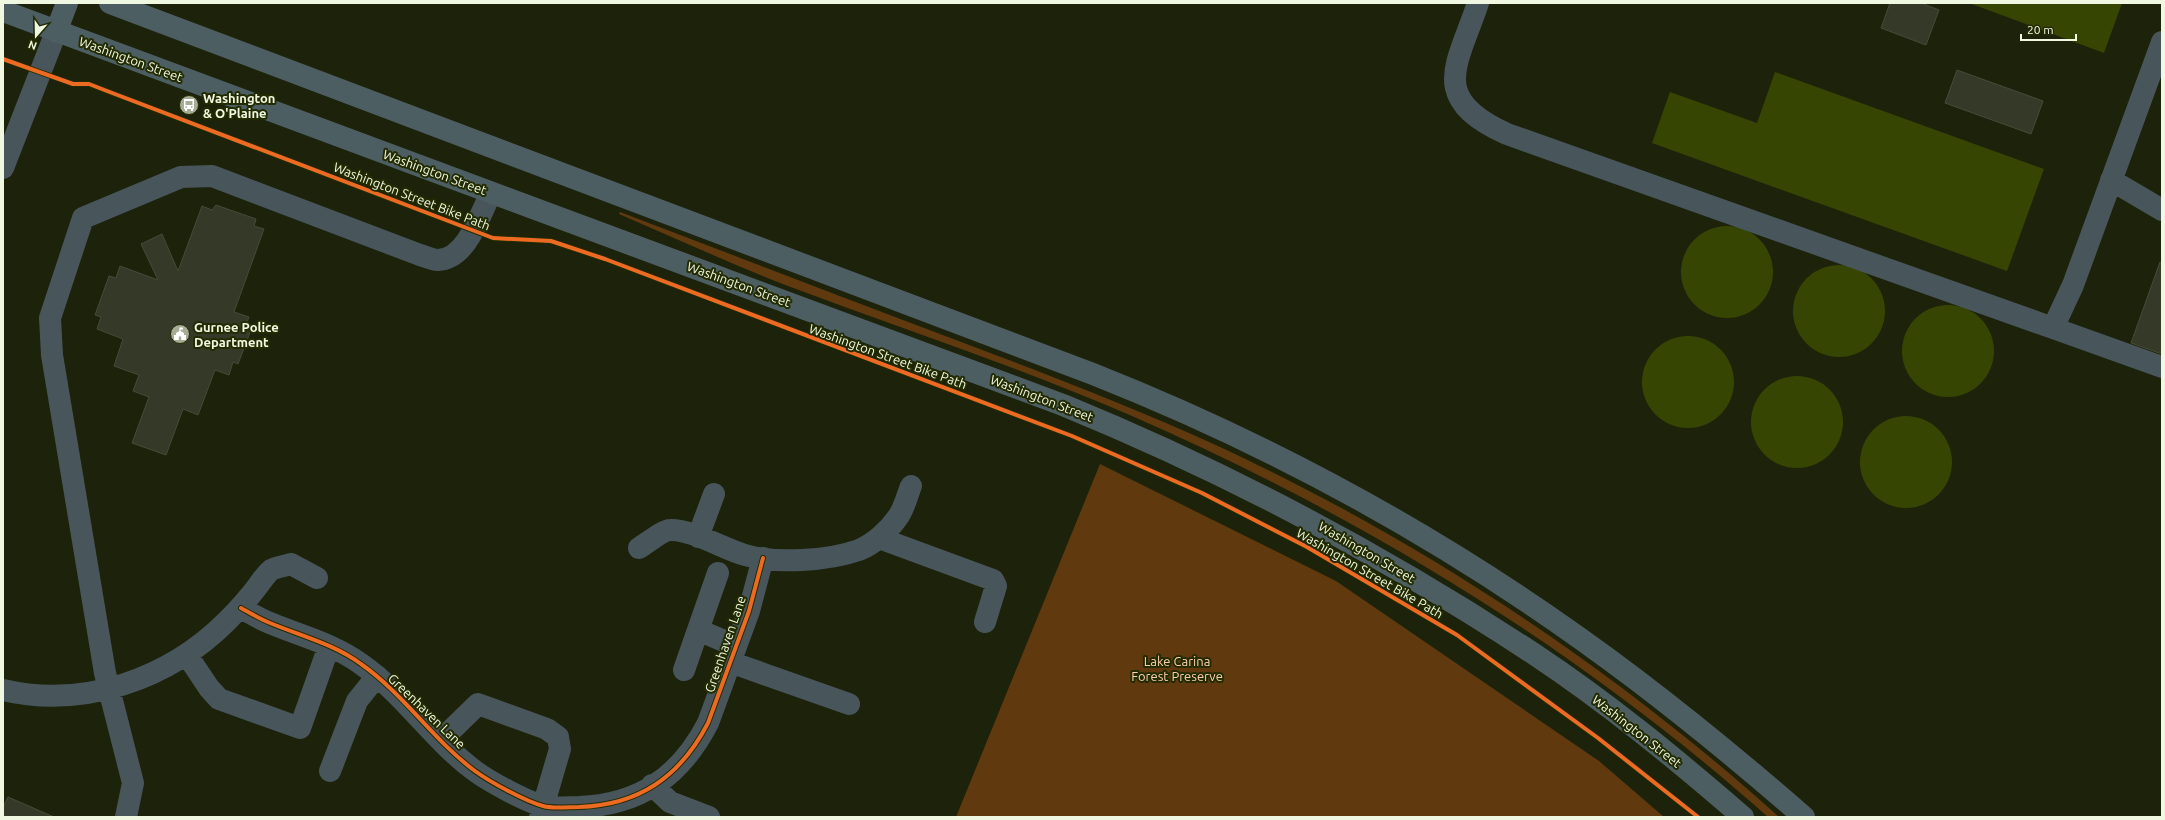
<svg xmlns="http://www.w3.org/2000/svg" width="2165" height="820" font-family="Ubuntu,sans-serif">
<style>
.green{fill:#60390e}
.water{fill:#374503}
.building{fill:#353a28;stroke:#464b39}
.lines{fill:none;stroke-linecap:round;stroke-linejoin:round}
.minor{stroke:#48565c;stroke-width:22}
.major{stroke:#4c5e62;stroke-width:22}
.cycleway-casing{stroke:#222b02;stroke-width:6}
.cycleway{stroke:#ed6a23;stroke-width:4}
.labels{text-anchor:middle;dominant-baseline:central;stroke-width:4;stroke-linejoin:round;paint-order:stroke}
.street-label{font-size:13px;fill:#f0f8e1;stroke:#222b02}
.poi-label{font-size:13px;font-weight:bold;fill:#f0f8e1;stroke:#222b02;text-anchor:start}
.park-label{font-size:13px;fill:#fed0aa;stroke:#222b02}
</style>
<rect width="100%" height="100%" fill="#1d220b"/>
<path class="green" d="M620,212C717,249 814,286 911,323C1014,362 1117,400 1218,446C1419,539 1614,668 1779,817H1768C1579,649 1363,517 1132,416C1019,367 903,329 788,286C731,264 675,238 619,214Z
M1100,464L1336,581L1599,761L1664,817H956Z"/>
<path class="water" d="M1969,3H2122L2104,53Z
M1775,72L2044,169L2007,271L1652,143L1670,92L1757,123Z
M1681 272a46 46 0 1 1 92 0a46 46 0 1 1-92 0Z
M1793 311a46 46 0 1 1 92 0a46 46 0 1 1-92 0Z
M1902 351a46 46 0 1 1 92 0a46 46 0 1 1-92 0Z
M1642 382a46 46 0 1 1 92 0a46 46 0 1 1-92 0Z
M1751 422a46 46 0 1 1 92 0a46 46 0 1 1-92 0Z
M1860 462a46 46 0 1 1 92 0a46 46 0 1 1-92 0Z"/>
<path class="building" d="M1890,3H1921L1939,10L1926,45L1881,28Z
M1957,70L2043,101L2031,134L1945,103Z
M216,205L256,219L254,226L264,229L234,312L249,317L245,327L251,330L238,364L233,362L229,375L215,370L198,415L183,409L166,455L132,443L149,397L133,391L139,375L114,366L123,339L97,329L101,317L95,315L109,276L116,278L120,266L158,280L141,244L162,234L178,271L202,206L212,210Z
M2160,262L2162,263V354L2131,343Z
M8,797L54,817H3V807Z"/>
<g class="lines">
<path class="minor" d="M1478,3C1457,66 1428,98 1507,134L2053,328L2073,285L2162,42
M3,168L56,32
M2111,180L2162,210
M2053,328L2162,367
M698,537L714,494
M879,538L993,580L996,586L985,622
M639,548C646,544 663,530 670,530C691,529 724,549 745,555C776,564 828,561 859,550C874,544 889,530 898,517C904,509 907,496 911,486
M241,608C250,613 260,619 270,623C301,636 334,644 361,664C404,694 433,740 475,771C490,782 525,801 543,806C553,809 568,807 579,807C639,805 680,777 708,723L749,611L763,558
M698,630L718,573
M187,655L209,688L219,699L300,728L329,646
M730,662L849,704
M684,670L698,630L736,646
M3,690C84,709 169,679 227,621C238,610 248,599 257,587C261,582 266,574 271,570C276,567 285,566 291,564L317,578
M441,740L478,704L547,729L558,737L560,749L540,817
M330,771L357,701L377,676
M652,785L670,802L709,817
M126,817L133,783L105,673L52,355L50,318L83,218L181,177L212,176L420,255C426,257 433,260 438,260C467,259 480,214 491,193"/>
<path class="major" d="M110,3L1093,374C1285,450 1469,553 1634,678C1692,722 1749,769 1804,817
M3,11L1063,405C1229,473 1385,556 1534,654C1608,703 1677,760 1743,817
M56,32L67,3"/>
<defs>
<path id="cycleway" d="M3,59L73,84H89L107,91L493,238L551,241L605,259L1072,436L1202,493L1307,547L1457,635L1598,738L1698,817
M241,608C250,613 260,619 270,623C301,636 334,644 361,664C404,694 433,740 475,771C490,782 525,801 543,806C553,809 568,807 579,807C639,805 680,777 708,723L749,611L763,558"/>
</defs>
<use href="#cycleway" class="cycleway-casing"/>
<use href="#cycleway" class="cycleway"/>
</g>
<defs>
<symbol id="bus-disc" viewBox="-11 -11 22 22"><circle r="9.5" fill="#a6ad96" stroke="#222b02"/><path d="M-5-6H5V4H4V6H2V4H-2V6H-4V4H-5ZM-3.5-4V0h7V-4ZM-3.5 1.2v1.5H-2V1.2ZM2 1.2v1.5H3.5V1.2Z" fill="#fff"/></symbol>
<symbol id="civic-disc" viewBox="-11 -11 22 22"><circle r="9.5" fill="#a6ad96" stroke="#222b02"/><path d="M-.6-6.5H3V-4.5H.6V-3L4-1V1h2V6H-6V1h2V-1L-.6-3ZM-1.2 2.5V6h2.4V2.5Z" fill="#fff"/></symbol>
</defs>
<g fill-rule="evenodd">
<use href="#bus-disc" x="178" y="94" width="22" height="22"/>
<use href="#civic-disc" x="169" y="323" width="22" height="22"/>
</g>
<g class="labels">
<g class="street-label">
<text transform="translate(131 59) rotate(20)">Washington Street</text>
<text transform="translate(435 172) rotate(20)">Washington Street</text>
<text transform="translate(412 196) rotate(21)">Washington Street Bike Path</text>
<text transform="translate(739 284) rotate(20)">Washington Street</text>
<text transform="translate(888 356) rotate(20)">Washington Street Bike Path</text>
<text transform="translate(1042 398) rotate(21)">Washington Street</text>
<text transform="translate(1367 552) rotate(30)">Washington Street</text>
<text transform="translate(1370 573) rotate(30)">Washington Street Bike Path</text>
<text transform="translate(725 644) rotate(-71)">Greenhaven Lane</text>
<text transform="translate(427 711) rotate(44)">Greenhaven Lane</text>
<text transform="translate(1637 731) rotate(38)">Washington Street</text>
</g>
<g class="poi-label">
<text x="203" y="98">Washington<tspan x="203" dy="15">&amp; O'Plaine</tspan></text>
<text x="194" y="327">Gurnee Police<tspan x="194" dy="15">Department</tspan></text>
</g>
<g class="park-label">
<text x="1177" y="661">Lake Carina<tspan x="1177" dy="15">Forest Preserve</tspan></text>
</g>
</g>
<rect width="2165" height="820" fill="none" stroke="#f0f8e1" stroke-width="8"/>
<g transform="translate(36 36) rotate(200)" stroke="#222b02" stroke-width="3" paint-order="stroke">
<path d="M0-3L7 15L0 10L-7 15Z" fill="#f0f8e1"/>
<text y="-6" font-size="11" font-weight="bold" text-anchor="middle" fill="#f0f8e1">N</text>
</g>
<path d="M2021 34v6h55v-6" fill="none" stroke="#f0f8e1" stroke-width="2"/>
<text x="2027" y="34" font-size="12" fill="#f0f8e1" stroke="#222b02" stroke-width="3" paint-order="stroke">20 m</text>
</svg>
